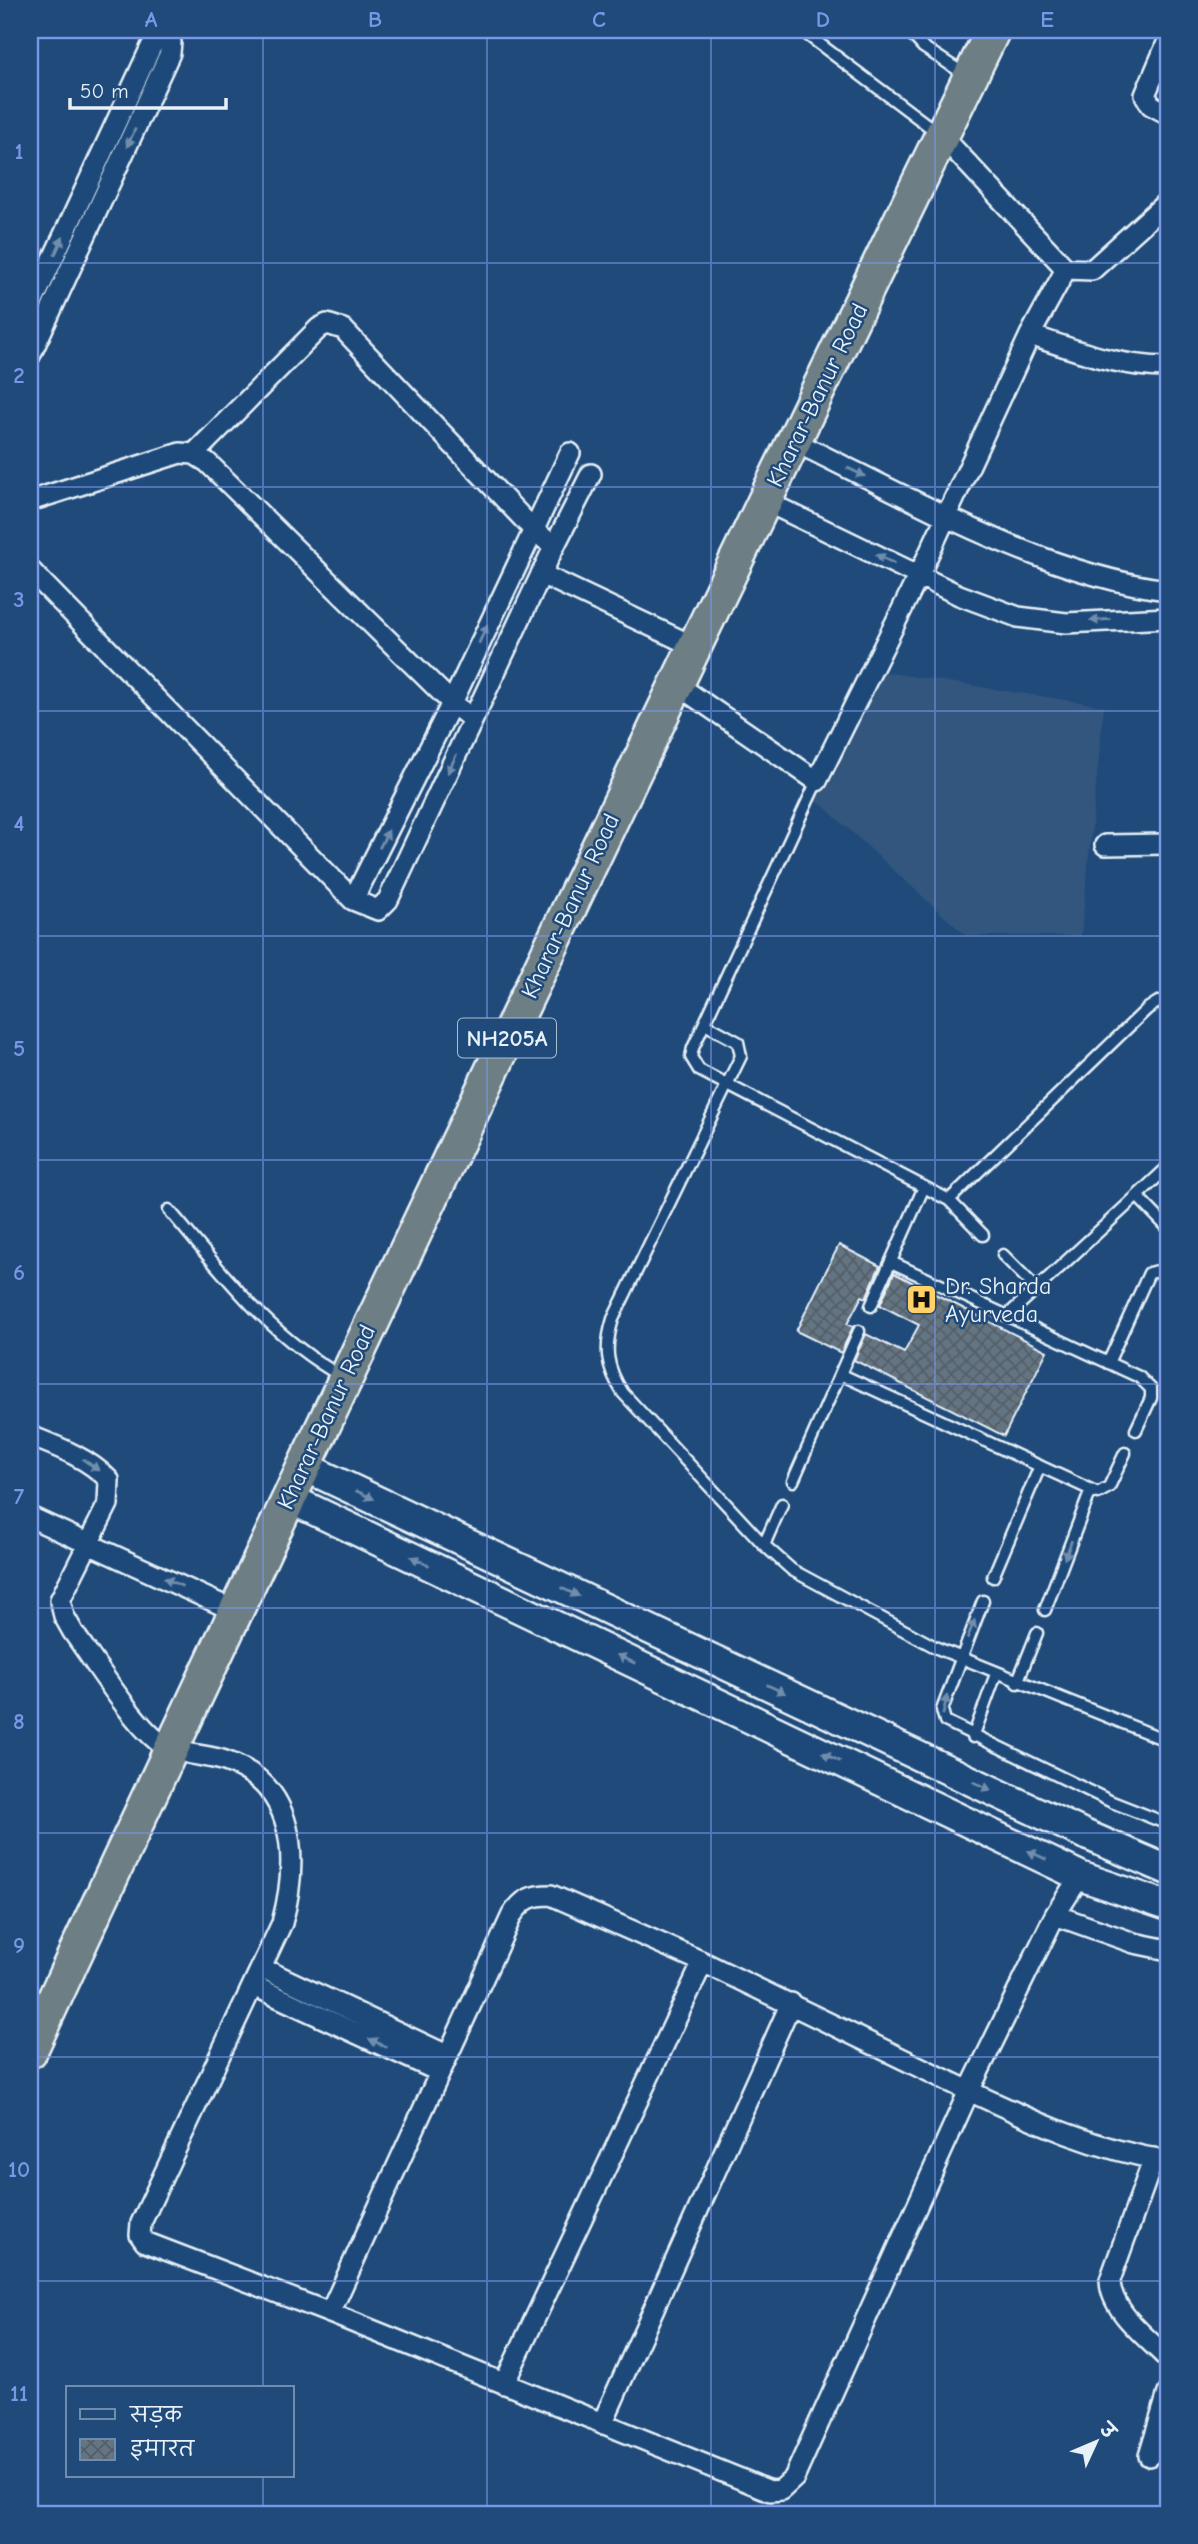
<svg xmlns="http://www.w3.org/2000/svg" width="1198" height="2544" font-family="'Comic Neue','Playpen Sans Deva',sans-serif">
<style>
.built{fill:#33577d}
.building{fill:url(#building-cross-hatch);stroke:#e8f1f8;stroke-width:2}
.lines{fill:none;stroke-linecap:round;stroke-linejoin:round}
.service-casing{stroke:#e8f1f8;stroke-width:15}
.minor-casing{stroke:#e8f1f8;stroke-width:24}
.secondary-casing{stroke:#e8f1f8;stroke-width:33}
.trunk-casing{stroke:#e8f1f8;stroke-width:38}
.service{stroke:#1f4a7a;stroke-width:10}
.minor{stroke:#1f4a7a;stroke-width:19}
.secondary{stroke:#1f4a7a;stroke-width:28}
.trunk{stroke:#6d7e84;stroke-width:33}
.oneway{fill:#6f8dac}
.grid{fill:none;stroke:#7897e6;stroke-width:2;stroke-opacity:0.55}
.labels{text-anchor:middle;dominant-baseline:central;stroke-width:5;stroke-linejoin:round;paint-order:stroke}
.shield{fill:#1f4a7a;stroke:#acbfd2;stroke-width:2}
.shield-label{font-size:23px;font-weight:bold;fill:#e8f1f8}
.street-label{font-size:24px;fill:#e8f1f8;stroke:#1f4a7a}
.poi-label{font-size:24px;fill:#e8f1f8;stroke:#1f4a7a;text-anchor:start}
.neatline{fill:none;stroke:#7897e6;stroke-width:2.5}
.grid-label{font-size:23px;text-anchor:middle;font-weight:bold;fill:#7897e6}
</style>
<defs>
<pattern id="building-cross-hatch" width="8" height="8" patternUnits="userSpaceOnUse" patternTransform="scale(1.75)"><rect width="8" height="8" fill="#637483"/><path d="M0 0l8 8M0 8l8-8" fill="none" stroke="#545e66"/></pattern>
</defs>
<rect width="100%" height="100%" fill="#1f4a7a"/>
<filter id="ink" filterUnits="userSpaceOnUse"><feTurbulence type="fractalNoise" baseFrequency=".0143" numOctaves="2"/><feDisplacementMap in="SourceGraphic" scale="14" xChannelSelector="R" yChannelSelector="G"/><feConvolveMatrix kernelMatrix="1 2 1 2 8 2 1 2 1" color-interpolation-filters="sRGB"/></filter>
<g filter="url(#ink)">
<path class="built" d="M872,670L1104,706L1081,936H966L822,805L812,800Z"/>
<path class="building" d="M839,1245L880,1266L866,1298L862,1296L847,1324L853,1327L841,1353L796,1331Z
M894,1273L1047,1351L1004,1436L854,1360L866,1334L904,1353L919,1325L880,1305Z"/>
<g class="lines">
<defs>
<path id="service" d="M801,30L938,133
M908,30L923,47L966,75
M817,781L693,1048L691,1057L699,1070L949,1200L1147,1009L1158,1002H1168
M705,1024L738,1042L741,1056L613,1319C604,1348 606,1367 623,1393L764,1545L792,1570L937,1648L1168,1741
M1168,1167L1137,1196L1168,1228
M949,1200L983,1235
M169,1210C223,1273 268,1335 341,1376
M1003,1255L1036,1288
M891,1262L1139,1377L1151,1389V1398L1136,1430
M871,1306L924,1187
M1007,1316L1137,1196
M1108,1363L1149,1273L1158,1271L1168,1275
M840,1374L1098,1493L1109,1487L1125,1453
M793,1481L859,1331
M764,1545L782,1504
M993,1577L1040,1466
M983,1601L942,1710L945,1721L1112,1802L1168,1824
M1045,1610L1091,1490
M1017,1683L1037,1633
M973,1737L996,1674"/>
<path id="minor" d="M1168,41L1145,95L1151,105L1168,114
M941,135L1066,269
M30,308L151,47L156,40L165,36L171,42L170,53L30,356
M1030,335C1077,351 1119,367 1168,367
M795,442C907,496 1045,576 1168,590
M194,454L319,328L327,324L343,329L532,528L554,547
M30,501L180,453L194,454L207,462L452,703L472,719
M765,501L959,595L1018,617L1066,623L1168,618
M30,570L353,900L378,910L388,900L554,547L591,474
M541,574L693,646
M676,684L817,781L919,575L1030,335L1066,269L1092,270L1168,201
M1105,845L1168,844
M353,900L452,703L570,453
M30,1436C58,1447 88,1458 109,1480L108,1504L60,1600L64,1616L73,1632C94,1661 133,1723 159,1742C176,1755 204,1754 225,1761C297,1785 299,1860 282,1923L141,2223L140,2235L145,2242L330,2313L770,2491L781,2490L794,2478L969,2091L703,1962L551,1895C531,1895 523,1899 512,1915L330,2313
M30,1517L235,1611
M1080,1876L1055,1915L969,2091C1035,2122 1096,2150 1168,2161
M1055,1915L1134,1943L1168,1950
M262,1968L447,2055
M254,1986L440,2072
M1154,2158L1110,2280C1110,2311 1148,2338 1168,2359
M504,2384L703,1962
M602,2424L791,2003
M1149,2456L1168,2393"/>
<path id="secondary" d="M303,1466L1084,1834L1168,1870
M288,1498L1080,1876L1168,1906"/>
<path id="trunk" d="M30,2051C345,1375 666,701 993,30"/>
</defs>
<use href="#service" class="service-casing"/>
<use href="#minor" class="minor-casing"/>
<use href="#secondary" class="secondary-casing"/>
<use href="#trunk" class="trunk-casing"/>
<use href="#service" class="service"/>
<use href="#minor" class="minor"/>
<use href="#secondary" class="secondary"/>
<use href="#trunk" class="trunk"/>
</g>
<defs><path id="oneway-solid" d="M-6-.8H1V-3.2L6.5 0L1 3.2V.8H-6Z" transform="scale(1.75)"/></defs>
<g class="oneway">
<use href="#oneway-solid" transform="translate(131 138) rotate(115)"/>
<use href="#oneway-solid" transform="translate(59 246) rotate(-65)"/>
<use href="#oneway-solid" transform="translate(856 472) rotate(26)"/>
<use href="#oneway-solid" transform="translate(885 559) rotate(-154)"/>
<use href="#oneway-solid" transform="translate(1100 620) rotate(177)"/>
<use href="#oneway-solid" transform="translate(483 634) rotate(-66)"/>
<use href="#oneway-solid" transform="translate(452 764) rotate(115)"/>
<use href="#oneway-solid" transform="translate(384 839) rotate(-63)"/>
<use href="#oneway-solid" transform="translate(91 1465) rotate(35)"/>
<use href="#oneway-solid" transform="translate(365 1495) rotate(25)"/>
<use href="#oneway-solid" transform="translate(1068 1550) rotate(111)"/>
<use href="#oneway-solid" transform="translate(420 1561) rotate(-155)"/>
<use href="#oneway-solid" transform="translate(173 1582) rotate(-155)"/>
<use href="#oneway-solid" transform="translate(570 1592) rotate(25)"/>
<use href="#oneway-solid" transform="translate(971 1629) rotate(-68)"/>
<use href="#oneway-solid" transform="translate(626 1659) rotate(-155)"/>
<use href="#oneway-solid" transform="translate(776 1689) rotate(25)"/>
<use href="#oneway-solid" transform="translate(945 1705) rotate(-78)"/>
<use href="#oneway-solid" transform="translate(831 1757) rotate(-155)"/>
<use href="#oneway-solid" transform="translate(982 1786) rotate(25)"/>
<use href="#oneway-solid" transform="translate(1037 1855) rotate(-155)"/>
<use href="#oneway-solid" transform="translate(378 2043) rotate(-155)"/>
</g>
</g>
<path class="grid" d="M263,30V2388M487,30V2514M711,30V2514M935,30V2514M30,263H1168M30,487H1168M30,711H1168M30,936H1168M30,1160H1168M30,1384H1168M30,1608H1168M30,1833H1168M30,2057H1168M30,2281H1168M263,2476V2514"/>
<defs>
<symbol id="hospital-square" viewBox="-11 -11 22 22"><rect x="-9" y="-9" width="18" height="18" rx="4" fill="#ffd166" stroke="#1f4a7a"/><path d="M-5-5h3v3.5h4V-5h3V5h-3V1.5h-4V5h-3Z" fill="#111"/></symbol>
</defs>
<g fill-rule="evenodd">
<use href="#hospital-square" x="904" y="1282" width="35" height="35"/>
</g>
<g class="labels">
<rect class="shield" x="458" y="1018.5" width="98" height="39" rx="5"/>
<g class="shield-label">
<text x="507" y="1038">NH205A</text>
</g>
<g class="street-label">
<text transform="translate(817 395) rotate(-64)">Kharar-Banur Road</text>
<text transform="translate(570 906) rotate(-65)">Kharar-Banur Road</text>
<text transform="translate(326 1417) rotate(-65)">Kharar-Banur Road</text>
</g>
<g class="poi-label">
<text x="945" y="1286">Dr. Sharda<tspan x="945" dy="28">Ayurveda</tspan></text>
</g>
</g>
<rect width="1198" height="2544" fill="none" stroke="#1f4a7a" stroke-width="77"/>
<rect x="66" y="2386" width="228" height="91" fill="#1f4a7a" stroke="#6f8dac" stroke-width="2"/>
<rect x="80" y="2409" width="35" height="10" fill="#1f4a7a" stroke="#6f8dac" stroke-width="2"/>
<text x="130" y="2422" font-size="21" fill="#e8f1f8">सड़क</text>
<rect x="80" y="2439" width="35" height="21" fill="url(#building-cross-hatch)" stroke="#6f8dac" stroke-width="2"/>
<text x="130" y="2456" font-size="21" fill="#e8f1f8">इमारत</text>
<g transform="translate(1096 2442) rotate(46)" stroke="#1f4a7a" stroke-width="5" paint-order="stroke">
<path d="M0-5L12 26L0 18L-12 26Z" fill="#e8f1f8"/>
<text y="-10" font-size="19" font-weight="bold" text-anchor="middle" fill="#e8f1f8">उ</text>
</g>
<path d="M70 98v10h156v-10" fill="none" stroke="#e8f1f8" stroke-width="3.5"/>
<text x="80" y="98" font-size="21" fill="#e8f1f8" stroke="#1f4a7a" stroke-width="5" paint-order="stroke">50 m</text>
<rect x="38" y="38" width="1122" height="2468" class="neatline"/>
<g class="grid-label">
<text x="151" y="27">A</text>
<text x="375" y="27">B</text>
<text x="599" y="27">C</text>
<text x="823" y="27">D</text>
<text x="1047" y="27">E</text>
<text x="19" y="159">1</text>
<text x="19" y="383">2</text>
<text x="19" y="607">3</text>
<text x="19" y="831">4</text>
<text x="19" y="1056">5</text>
<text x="19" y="1280">6</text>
<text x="19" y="1504">7</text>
<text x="19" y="1729">8</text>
<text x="19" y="1953">9</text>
<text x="19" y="2177">10</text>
<text x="19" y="2401">11</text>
</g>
</svg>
